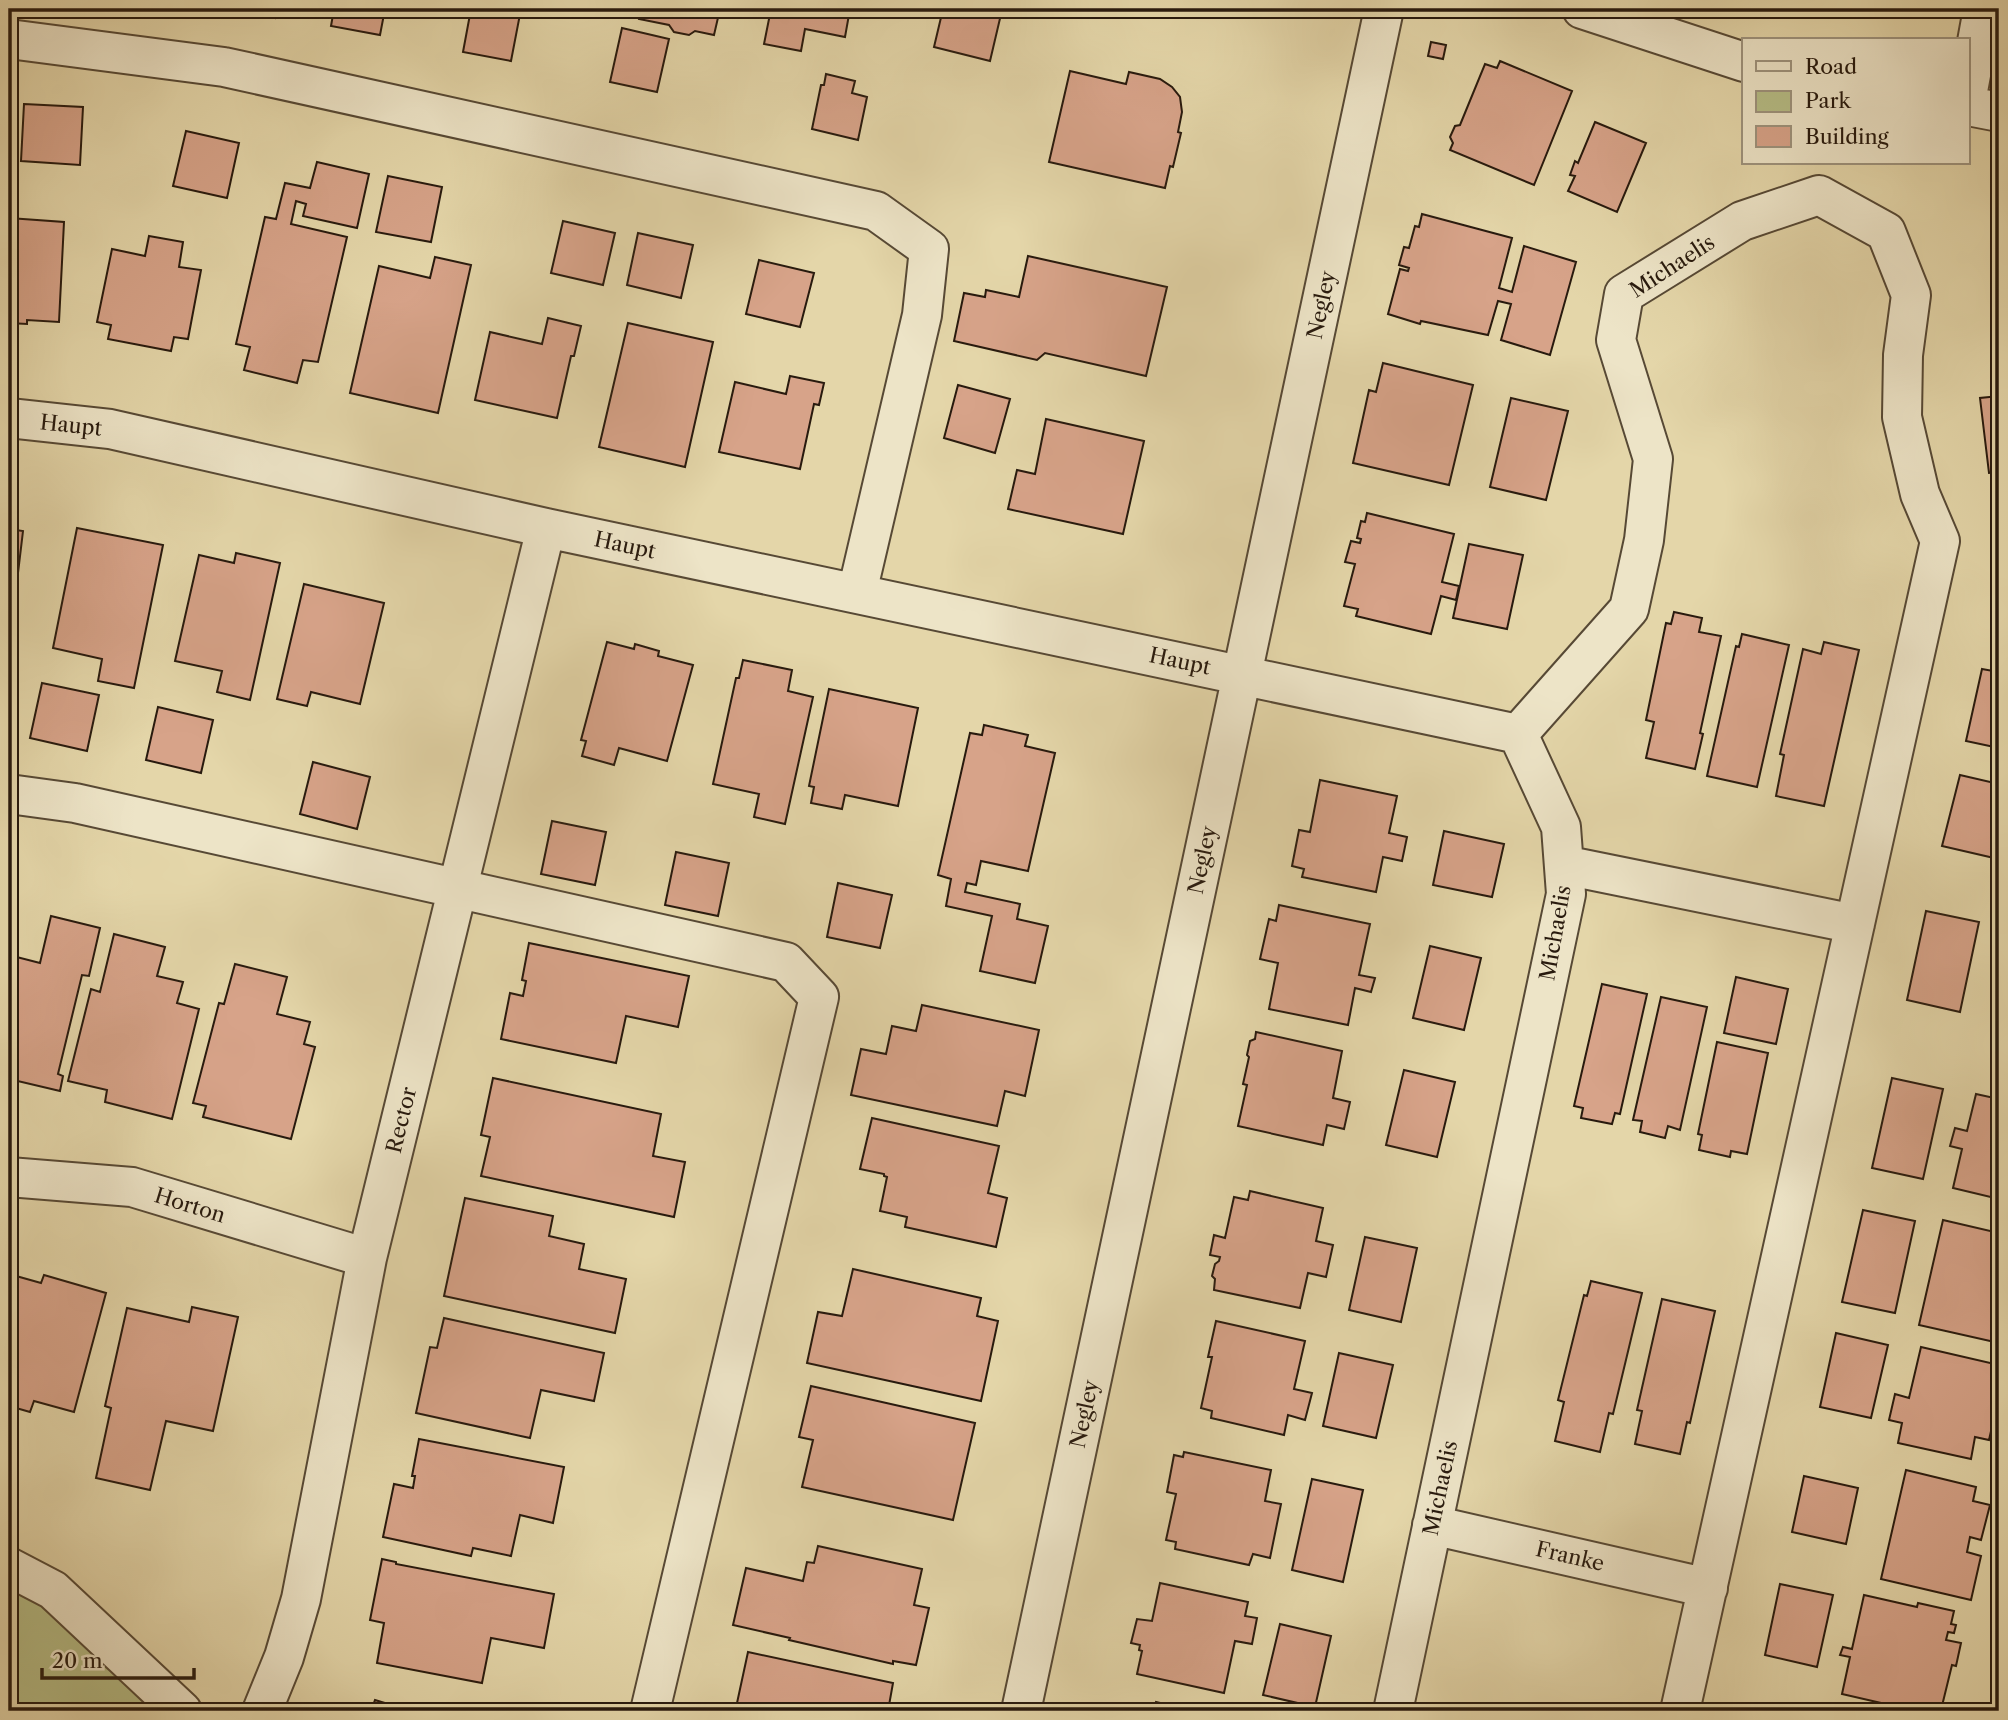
<svg xmlns="http://www.w3.org/2000/svg" width="2008" height="1720" font-family="'Libre Caslon Text',serif">
<style>
.green{fill:#b6bd86;stroke:#6f6c4a;stroke-width:2}
.building{fill:#d7a389;stroke:#281a0e;stroke-width:2}
.lines{fill:none;stroke-linecap:round;stroke-linejoin:round}
.minor-casing{stroke:#574935;stroke-width:42}
.minor{stroke:#ede4c7;stroke-width:38}
.labels{text-anchor:middle;dominant-baseline:central;stroke-width:7;stroke-linejoin:round;paint-order:stroke}
.street-label{font-size:21px;fill:#281a0e;stroke:#ede4c7}
</style>
<rect width="100%" height="100%" fill="#e4d6a9"/>
<filter id="stains"><feTurbulence type="fractalNoise" baseFrequency=".00286" numOctaves="4"/><feColorMatrix values="0 0 0 0 .2 0 0 0 0 .09 0 0 0 0 .02 0 0 0 .5 -.17"/></filter>
<radialGradient id="worn" r=".72"><stop offset=".6" stop-color="#630" stop-opacity="0"/><stop offset="1" stop-color="#630" stop-opacity=".3"/></radialGradient>
<path class="green" d="M9,1573L174,1711H9Z"/>
<path class="building" d="M240,9H277L275,18Z
M334,9H385L380,35L331,26Z
M471,9H521L511,61L463,52Z
M641,9H720L714,35L695,31L689,35L674,32L669,25L639,19Z
M771,9H850L845,37L805,29L801,51L764,44Z
M943,9L1002,10L990,61L934,47Z
M622,28L669,39L657,92L610,82Z
M1431,42L1446,45L1443,59L1428,56Z
M1500,61L1572,91L1534,185L1450,150L1453,143L1450,137L1455,126L1460,125L1485,64L1497,68Z
M1070,71L1126,84L1129,72L1160,79L1172,87L1180,97L1182,112L1178,132L1181,133L1173,167L1170,166L1165,188L1049,162Z
M826,74L855,81L852,93L867,97L858,140L812,129L821,85H824Z
M24,104L83,107L80,165L21,161Z
M1595,122L1646,143L1617,212L1568,191L1575,176L1570,175L1575,161L1578,163Z
M186,131L239,143L227,198L173,186Z
M317,162L369,174L357,228L303,216L306,204L296,201L291,224L347,237L318,362L303,360L297,383L244,370L250,347L236,344L265,217L276,219L285,183L310,188Z
M388,176L442,187L431,242L376,232Z
M1422,214L1512,238L1499,288L1512,292L1524,246L1576,262L1550,355L1501,340L1511,304L1498,301L1488,335L1421,321L1420,324L1388,314L1400,269L1408,271L1409,268L1399,265L1404,247L1409,248L1415,226L1419,227Z
M9,218L64,222L59,322L27,320V324L9,323Z
M563,221L615,233L603,285L551,273Z
M638,233L693,245L681,298L627,285Z
M149,236L183,242L179,267L201,270L188,339L174,337L171,351L108,339L111,325L97,322L112,249L145,256Z
M1028,256L1167,287L1146,376L1045,353L1037,360L954,341L964,293L985,297L986,290L1019,297Z
M435,257L471,265L438,413L350,393L379,266L430,278Z
M759,260L814,273L800,327L746,314Z
M548,318L581,326L574,356H571L557,418L475,400L490,332L542,344Z
M628,323L713,342L685,467L599,447Z
M1383,363L1473,385L1449,485L1353,463L1369,390L1376,392Z
M790,376L824,383L819,405L814,404L800,469L719,452L735,382L786,394Z
M958,385L1010,399L995,453L944,438Z
M1999,396V472L1989,473L1980,398Z
M1511,398L1568,411L1546,500L1490,487Z
M1046,419L1144,441L1123,534L1008,509L1017,470L1035,474Z
M1367,513L1454,534L1442,582L1459,586L1456,600L1441,596L1431,634L1356,616L1358,609L1344,606L1355,564L1345,562L1351,541L1360,543L1361,539L1357,538L1361,521L1365,522Z
M77,528L163,545L134,688L98,681L102,659L53,648Z
M9,529L23,531L15,598L9,597Z
M1469,544L1523,555L1507,629L1453,618Z
M236,553L280,563L250,700L217,692L222,671L175,661L199,555L234,563Z
M304,584L384,603L360,704L311,692L307,706L277,699Z
M1674,612L1702,618L1699,632L1721,636L1700,733L1703,734L1695,769L1646,758L1654,722L1646,720L1666,623L1671,624Z
M1742,634L1789,645L1757,787L1707,776L1736,646L1739,647Z
M607,642L634,649L635,644L659,651L658,656L693,665L667,761L619,748L614,765L582,756L586,741L581,740Z
M1824,642L1859,650L1824,806L1776,796L1784,755L1780,754L1803,649L1821,654Z
M743,660L792,670L788,691L813,697L785,824L754,817L759,794L713,784L736,678H739Z
M1982,669L1999,672V748L1966,741Z
M42,683L99,695L87,751L30,738Z
M829,689L918,708L898,806L845,795L842,809L811,803L814,787L809,786Z
M158,707L213,720L201,773L146,760Z
M984,725L1028,735L1025,746L1055,753L1028,871L981,861L976,885L967,883L965,892L1020,904L1017,919L1048,926L1035,983L980,971L992,916L946,906L951,879L938,875L970,733L982,735Z
M313,762L370,777L357,829L300,814Z
M1960,775L1999,784V834L1994,858L1942,846Z
M1320,780L1397,796L1389,833L1407,837L1402,861L1383,857L1376,892L1302,877L1304,869L1292,866L1299,830L1310,832Z
M552,821L606,832L595,885L541,874Z
M1444,831L1504,844L1492,897L1433,885Z
M676,852L729,863L718,916L665,905Z
M838,883L892,895L880,948L827,937Z
M1279,905L1370,924L1359,975L1375,978L1371,992L1355,988L1348,1025L1269,1009L1278,963L1260,959L1269,919L1276,921Z
M1926,911L1979,922L1960,1012L1907,1000Z
M51,916L100,928L89,976L82,975L58,1074L63,1076L60,1091L9,1079V955L40,963Z
M114,934L165,947L157,976L183,982L177,1003L199,1009L172,1119L105,1102L107,1090L68,1081L91,989L100,992Z
M529,943L689,976L678,1027L626,1016L616,1063L501,1039L510,993L523,996L526,981L522,980Z
M1430,946L1481,958L1464,1030L1413,1018Z
M235,964L287,977L277,1014L310,1022L304,1044L315,1047L291,1139L203,1117L206,1106L193,1103L219,1003L224,1004Z
M1736,977L1788,989L1776,1044L1724,1033Z
M1602,984L1647,994L1620,1114L1615,1113L1612,1124L1581,1118L1583,1108L1574,1106Z
M1661,997L1707,1007L1680,1130L1668,1126L1665,1138L1640,1132L1642,1121L1633,1120Z
M922,1005L1039,1030L1025,1096L1005,1091L997,1126L851,1095L861,1049L886,1054L892,1026L916,1031Z
M1256,1032L1342,1051L1333,1098L1350,1102L1344,1129L1327,1125L1323,1145L1238,1126L1247,1085L1243,1084L1249,1057L1247,1055L1250,1041L1255,1039Z
M1717,1042L1768,1053L1747,1154L1731,1151L1730,1157L1699,1150L1702,1135L1698,1134Z
M1404,1070L1455,1082L1437,1157L1386,1145Z
M493,1078L661,1114L653,1156L685,1162L674,1217L481,1176L490,1137L481,1135Z
M1892,1078L1943,1089L1923,1179L1872,1168Z
M1976,1094L1999,1099V1199L1953,1188L1962,1149L1950,1146L1955,1128L1967,1131Z
M872,1118L999,1146L988,1193L1007,1198L996,1247L905,1227L907,1217L880,1211L887,1177L884,1176V1174L860,1169Z
M1250,1191L1323,1208L1316,1241L1333,1245L1326,1277L1308,1273L1300,1308L1214,1290L1215,1279L1212,1276L1215,1264L1219,1261L1220,1257L1210,1255L1214,1235L1225,1238L1234,1197L1248,1200Z
M465,1198L553,1216L549,1236L584,1244L579,1269L626,1279L615,1333L444,1296Z
M1863,1210L1915,1221L1895,1313L1842,1302Z
M1943,1220L1999,1233V1343L1919,1325Z
M1365,1237L1417,1248L1401,1322L1349,1310Z
M853,1269L981,1298L977,1316L998,1321L981,1401L807,1363L818,1312L842,1316Z
M9,1274L41,1283L44,1275L106,1293L74,1412L34,1401L30,1412L9,1406Z
M1591,1281L1642,1293L1613,1414L1609,1413L1600,1452L1555,1441L1564,1402L1558,1400L1584,1295L1587,1296Z
M1662,1299L1715,1311L1690,1423L1687,1422L1680,1454L1635,1444L1642,1411L1637,1410Z
M192,1307L238,1317L213,1431L166,1421L150,1490L96,1478L111,1408L105,1406L127,1308L189,1322Z
M444,1318L604,1353L594,1401L541,1390L530,1438L416,1413L430,1347L437,1348Z
M1216,1321L1305,1341L1294,1389L1312,1393L1305,1420L1288,1415L1284,1435L1211,1418L1212,1411L1201,1408L1212,1357H1208Z
M1836,1333L1888,1345L1871,1418L1820,1407Z
M1921,1347L1999,1365V1419L1994,1418L1989,1440L1975,1437L1971,1459L1898,1443L1902,1423L1889,1420L1895,1394L1909,1398Z
M1339,1353L1393,1365L1376,1438L1323,1426Z
M811,1386L975,1423L953,1520L802,1487L813,1440L799,1437Z
M419,1439L564,1467L553,1523L520,1515L511,1556L473,1548L471,1556L383,1537L394,1484L413,1488L415,1476H412Z
M1184,1452L1271,1470L1265,1501L1281,1504L1270,1558L1253,1554L1249,1565L1175,1549L1176,1542L1166,1540L1176,1494L1167,1492L1174,1455L1183,1457Z
M1906,1470L1976,1487L1973,1501L1990,1505L1981,1540L1970,1537L1967,1552L1981,1556L1971,1600L1881,1579Z
M1804,1476L1858,1488L1846,1544L1792,1532Z
M1312,1479L1363,1490L1343,1582L1292,1570Z
M818,1546L922,1569L914,1605L929,1608L916,1665L893,1661V1664L789,1640L790,1638L733,1625L746,1568L803,1581L807,1562L814,1563Z
M382,1559L396,1562V1564L554,1594L544,1648L491,1638L482,1683L377,1663L384,1623L370,1620Z
M1160,1583L1248,1602L1245,1616L1257,1618L1252,1644L1235,1641L1224,1693L1137,1674L1142,1651L1139,1650L1140,1645L1131,1643L1137,1619L1152,1621Z
M1780,1584L1833,1595L1817,1667L1765,1655Z
M1864,1595L1917,1607L1918,1603L1954,1611L1951,1624L1956,1625L1954,1633L1948,1632L1946,1640L1961,1643L1956,1666L1952,1665L1941,1710L1917,1705L1916,1711L1842,1694L1850,1657L1840,1655L1843,1647L1852,1649Z
M1280,1624L1331,1636L1315,1707L1263,1695Z
M748,1652L893,1683L888,1711H757L758,1708L737,1703Z
M375,1700L411,1711H371Z
M1156,1702L1194,1711H1140L1141,1705L1154,1708Z"/>
<g class="lines">
<defs>
<path id="minor" d="M1582,9L1744,62
M9,39L224,67L876,211L929,249L922,315L857,593
M1968,91L1983,9
M1968,106L1999,112
M9,418L110,429L546,528L1518,734
M1518,734L1629,609L1644,540L1653,459L1616,340L1624,294L1742,221L1819,195L1886,232L1911,295L1903,355L1902,417L1920,494L1940,541L1680,1711
M9,794L75,803L786,962L819,997L650,1711
M1564,865L1855,924
M9,1177L132,1187L367,1258
M1432,1525L1708,1588
M9,1567L53,1590L182,1711
M262,1711L284,1657L301,1599L367,1258L546,528
M1021,1711L1384,9
M1393,1711L1566,894L1561,827L1518,734"/>
</defs>
<use href="#minor" class="minor-casing"/>
<use href="#minor" class="minor"/>
</g>
<g class="labels">
<g class="street-label">
<text transform="translate(1672 266) rotate(-33)">Michaelis</text>
<text transform="translate(1321 305) rotate(-78)">Negley</text>
<text transform="translate(71 425) rotate(6)">Haupt</text>
<text transform="translate(625 545) rotate(12)">Haupt</text>
<text transform="translate(1180 661) rotate(12)">Haupt</text>
<text transform="translate(1202 860) rotate(-78)">Negley</text>
<text transform="translate(1555 933) rotate(-80)">Michaelis</text>
<text transform="translate(401 1120) rotate(-76)">Rector</text>
<text transform="translate(190 1205) rotate(17)">Horton</text>
<text transform="translate(1084 1414) rotate(-78)">Negley</text>
<text transform="translate(1440 1488) rotate(-78)">Michaelis</text>
<text transform="translate(1570 1556) rotate(13)">Franke</text>
</g>
</g>
<rect width="2008" height="1720" fill="none" stroke="#e4d6a9" stroke-width="35"/>
<rect x="10" y="10" width="1987" height="1699" fill="none" stroke="#281a0e" stroke-width="3.5"/>
<rect x="18" y="18" width="1973" height="1685" fill="none" stroke="#281a0e" stroke-width="2"/>
<rect x="1742" y="38" width="228" height="126" fill="#ede4c7" stroke="#9e937d" stroke-width="2"/>
<rect x="1756" y="61" width="35" height="10" fill="#ede4c7" stroke="#9e937d" stroke-width="2"/>
<text x="1805" y="74" font-size="21" fill="#281a0e">Road</text>
<rect x="1756" y="91" width="35" height="21" fill="#b6bd86" stroke="#9e937d" stroke-width="2"/>
<text x="1805" y="108" font-size="21" fill="#281a0e">Park</text>
<rect x="1756" y="126" width="35" height="21" fill="#d7a389" stroke="#9e937d" stroke-width="2"/>
<text x="1805" y="144" font-size="21" fill="#281a0e">Building</text>
<path d="M42 1668v10h152v-10" fill="none" stroke="#281a0e" stroke-width="3.5"/>
<text x="52" y="1668" font-size="21" fill="#281a0e" stroke="#ede4c7" stroke-width="5" paint-order="stroke">20 m</text>
<rect width="100%" height="100%" filter="url(#stains)"/>
<rect width="100%" height="100%" fill="url(#worn)"/>
</svg>
